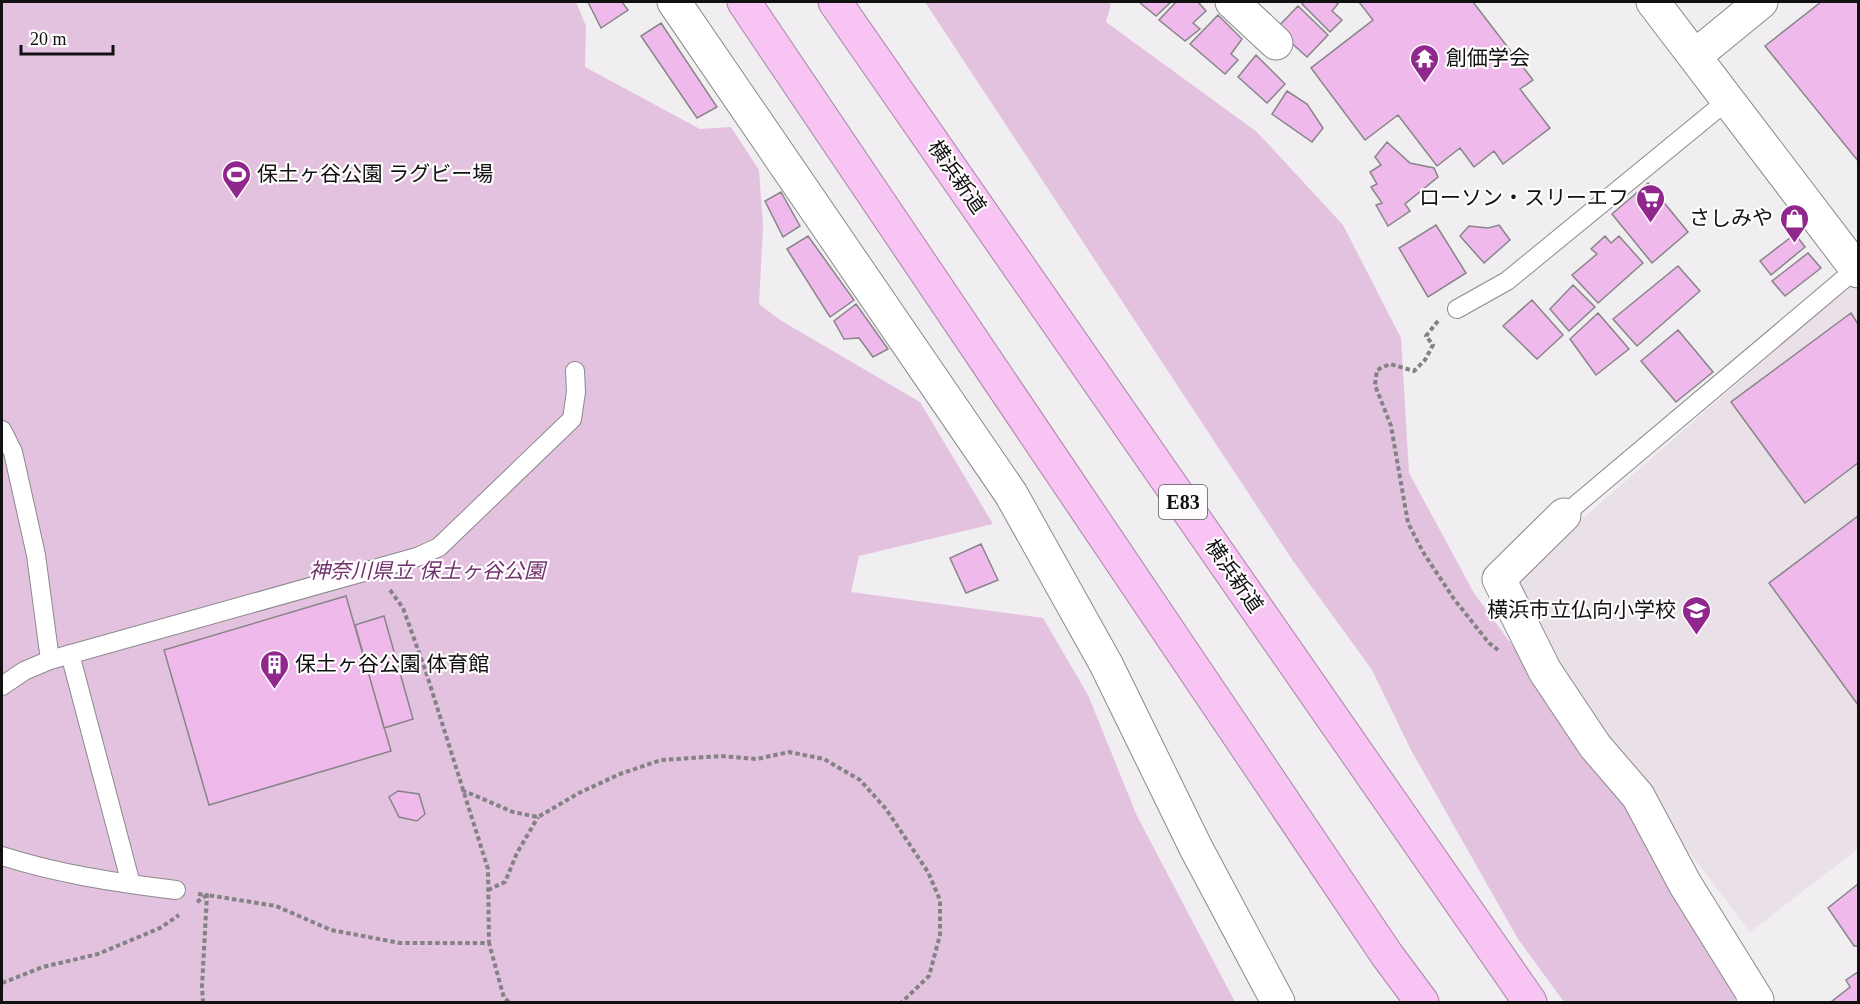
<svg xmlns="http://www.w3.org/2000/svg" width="1860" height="1004" font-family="'Times New Roman','Noto Sans JP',serif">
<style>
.built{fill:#e9e0e8}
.green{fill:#e3c2df}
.building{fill:#efbaeb;stroke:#878587;stroke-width:1.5}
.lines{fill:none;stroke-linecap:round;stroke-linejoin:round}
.lane-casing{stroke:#8c898c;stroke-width:20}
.street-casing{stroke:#8c898c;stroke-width:35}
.secondary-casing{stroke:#8c898c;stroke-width:35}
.highway-casing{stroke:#a785a4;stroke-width:35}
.path{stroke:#848284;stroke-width:4;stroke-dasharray:4.5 3;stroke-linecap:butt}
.lane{stroke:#fff;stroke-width:18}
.street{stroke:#fff;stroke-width:33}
.secondary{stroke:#fff;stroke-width:33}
.highway{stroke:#f7c4f3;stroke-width:33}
.labels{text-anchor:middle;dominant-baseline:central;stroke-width:4.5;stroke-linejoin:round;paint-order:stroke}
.shield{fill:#fffcfe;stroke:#595859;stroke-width:1.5}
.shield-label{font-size:20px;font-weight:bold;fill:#121112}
.poi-label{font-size:21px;fill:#121112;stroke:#fffcfe;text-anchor:start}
.street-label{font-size:21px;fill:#121112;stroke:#fffcfe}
.park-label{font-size:21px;font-style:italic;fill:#70326d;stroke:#fffcfe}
</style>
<rect width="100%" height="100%" fill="#f1eef1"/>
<path class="built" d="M1854,281L1858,286V849L1750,932L1562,685L1508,584Z"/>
<path class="green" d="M2,2H576L586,26L585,67L700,129L731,127L759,170L763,226L759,304L780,320L920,402L993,524L859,556L851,592L1043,618L1088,695L1137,816L1235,1002H2Z
M925,2H1107L1111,4L1106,22L1257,132L1343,225L1401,338L1409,473L1474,593L1628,804L1738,997L1732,1002H1564L1518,939L1411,750L1372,670L1293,561Z"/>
<path class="building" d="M588,2H622L628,10L601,28Z
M1139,2H1171L1156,16Z
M1176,2H1198L1206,11L1193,23L1200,29L1185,41L1159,20Z
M1304,2H1335L1338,4L1332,11L1342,20L1330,32L1302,4Z
M1359,2H1473L1533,80L1520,89L1550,128L1503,164L1494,151L1474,167L1460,148L1437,166L1398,115L1365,140L1311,68L1373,20Z
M1821,2H1858V161L1765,46Z
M1298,6L1328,35L1307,57L1276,29Z
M1218,15L1242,39L1231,54L1238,60L1225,74L1190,44Z
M661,23L717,107L697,118L641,36Z
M1256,55L1285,84L1267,103L1238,77Z
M1287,91L1307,104L1323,128L1312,142L1272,114Z
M1387,142L1410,163L1434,168L1438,177L1405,204L1410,211L1388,226L1376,205L1382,203L1371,187L1377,184L1370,172L1381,165L1375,157Z
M1648,183L1688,232L1652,263L1612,214Z
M781,192L800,226L783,237L765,201Z
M1436,225L1466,273L1428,297L1399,248Z
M1499,225L1510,240L1484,263L1460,236L1469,226L1488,228Z
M1795,234L1805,247L1771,275L1760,261Z
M808,236L854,300L830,317L787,249Z
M1605,236L1611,243L1619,236L1643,263L1598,303L1572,275L1597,254L1591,249Z
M1808,253L1821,268L1785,296L1772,281Z
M1678,266L1700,291L1637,346L1613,319Z
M1573,285L1595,307L1569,331L1550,309Z
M1532,300L1563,335L1537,359L1503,326Z
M856,304L888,349L873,357L859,338L844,339L834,321Z
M1598,313L1629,349L1596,375L1570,339Z
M1851,313L1858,324V463L1805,503L1731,402Z
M1678,330L1713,372L1676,402L1641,361Z
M1858,516V705L1769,583Z
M981,544L998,580L966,593L950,558Z
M346,596L391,751L209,805L164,650Z
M384,616L413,719L384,728L355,625Z
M398,791L419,794L425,814L417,821L399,817L389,797Z
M1858,884V946H1854L1828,908Z
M1858,972V1002H1831L1850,987L1846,980Z"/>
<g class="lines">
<defs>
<path id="lane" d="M1457,309L1507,281L1728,100
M2,430L13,452L36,555L50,660L24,671L2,686
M1564,515L1857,268
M70,654L131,884
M50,660L417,557L439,547L572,419L576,392L575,371
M2,856C58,874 118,883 176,890"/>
<path id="street" d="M1232,2L1276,43
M1653,2L1858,271
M1695,56L1761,2
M1564,515L1499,579L1545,671L1595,746L1638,796L1685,884L1757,1000L1753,1002"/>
<path id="secondary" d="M674,2L1011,494L1106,664L1196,848L1278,1002"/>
<path id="highway" d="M744,2L1387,955L1422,1002
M835,2L1530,1002"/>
</defs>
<use href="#lane" class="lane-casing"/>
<use href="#street" class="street-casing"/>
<use href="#secondary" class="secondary-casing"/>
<use href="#highway" class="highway-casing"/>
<path class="path" d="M1438,321L1426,336L1433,345L1425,360L1414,371L1390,364L1377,370L1375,385L1391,426L1408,523L1423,552L1454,599L1489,643L1498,650
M390,590L403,608L426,672L488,869L489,943
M462,790L513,812L538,817L579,793L620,774L661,760L721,756L757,759L789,752L824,759L860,780L886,809L928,872L940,900V935L929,976L902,1002
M488,890L505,882L517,853L538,817
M198,894L207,895L202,986L203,1002
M197,902L207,895L276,906L331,930L400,943H489L504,998L509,1002
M2,983L43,967L98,954L160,928L179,915"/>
<use href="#lane" class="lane"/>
<use href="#street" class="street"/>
<use href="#secondary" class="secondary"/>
<use href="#highway" class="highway"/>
</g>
<defs>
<symbol id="temple-pin" viewBox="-11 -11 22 30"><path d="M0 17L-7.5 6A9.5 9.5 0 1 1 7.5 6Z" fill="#8f278c" stroke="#fffcfe"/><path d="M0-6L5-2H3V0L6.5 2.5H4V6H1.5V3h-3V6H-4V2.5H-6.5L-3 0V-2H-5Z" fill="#fff"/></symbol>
<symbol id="stadium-pin" viewBox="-11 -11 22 30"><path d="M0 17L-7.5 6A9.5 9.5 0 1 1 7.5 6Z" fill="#8f278c" stroke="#fffcfe"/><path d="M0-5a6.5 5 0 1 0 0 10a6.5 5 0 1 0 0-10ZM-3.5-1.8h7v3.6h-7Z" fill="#fff"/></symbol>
<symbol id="supermarket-pin" viewBox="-11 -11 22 30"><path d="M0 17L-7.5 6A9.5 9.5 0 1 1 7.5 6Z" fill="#8f278c" stroke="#fffcfe"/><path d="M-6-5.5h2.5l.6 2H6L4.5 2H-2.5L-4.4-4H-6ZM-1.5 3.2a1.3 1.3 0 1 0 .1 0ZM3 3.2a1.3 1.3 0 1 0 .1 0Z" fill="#fff"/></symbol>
<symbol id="shop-pin" viewBox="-11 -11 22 30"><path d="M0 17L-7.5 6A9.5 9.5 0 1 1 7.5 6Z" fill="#8f278c" stroke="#fffcfe"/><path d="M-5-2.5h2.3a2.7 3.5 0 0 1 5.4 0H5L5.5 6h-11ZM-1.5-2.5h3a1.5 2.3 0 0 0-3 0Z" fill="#fff"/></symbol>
<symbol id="school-pin" viewBox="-11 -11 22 30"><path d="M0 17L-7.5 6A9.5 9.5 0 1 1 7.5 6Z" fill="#8f278c" stroke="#fffcfe"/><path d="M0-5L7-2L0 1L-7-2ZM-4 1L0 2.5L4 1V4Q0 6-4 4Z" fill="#fff"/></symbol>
<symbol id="building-pin" viewBox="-11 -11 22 30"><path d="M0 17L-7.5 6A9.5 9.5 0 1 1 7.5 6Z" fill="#8f278c" stroke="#fffcfe"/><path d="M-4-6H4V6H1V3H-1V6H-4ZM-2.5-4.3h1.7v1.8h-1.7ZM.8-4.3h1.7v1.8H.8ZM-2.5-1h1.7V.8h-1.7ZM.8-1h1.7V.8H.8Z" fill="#fff"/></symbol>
</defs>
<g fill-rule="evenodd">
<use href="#temple-pin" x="1408" y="42" width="33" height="45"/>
<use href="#stadium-pin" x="220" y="158" width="33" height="45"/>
<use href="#supermarket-pin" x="1634" y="182" width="33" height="45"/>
<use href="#shop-pin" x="1778" y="202" width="33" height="45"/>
<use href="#school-pin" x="1680" y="594" width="33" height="45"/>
<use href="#building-pin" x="258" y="648" width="33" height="45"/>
</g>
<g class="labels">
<rect class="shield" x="1159" y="485" width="48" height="34" rx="4.5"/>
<g class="shield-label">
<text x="1183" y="502">E83</text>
</g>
<g class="poi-label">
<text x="1446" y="58">創価学会</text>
<text x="257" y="174">保土ヶ谷公園 ラグビー場</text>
<text x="1629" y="198" text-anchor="end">ローソン・スリーエフ</text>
<text x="1773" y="218" text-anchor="end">さしみや</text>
<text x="1676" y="610" text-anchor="end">横浜市立仏向小学校</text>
<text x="295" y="664">保土ヶ谷公園 体育館</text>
</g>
<g class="street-label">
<text transform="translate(957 177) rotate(55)">横浜新道</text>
<text transform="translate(1234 576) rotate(55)">横浜新道</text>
</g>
<g class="park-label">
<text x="427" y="571">神奈川県立 保土ヶ谷公園</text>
</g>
</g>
<rect width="1860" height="1004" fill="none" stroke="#121112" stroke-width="6"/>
<path d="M21 45v9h92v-9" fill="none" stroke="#121112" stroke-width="3"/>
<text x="30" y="45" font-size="18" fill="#121112" stroke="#fffcfe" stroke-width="4.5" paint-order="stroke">20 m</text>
</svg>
